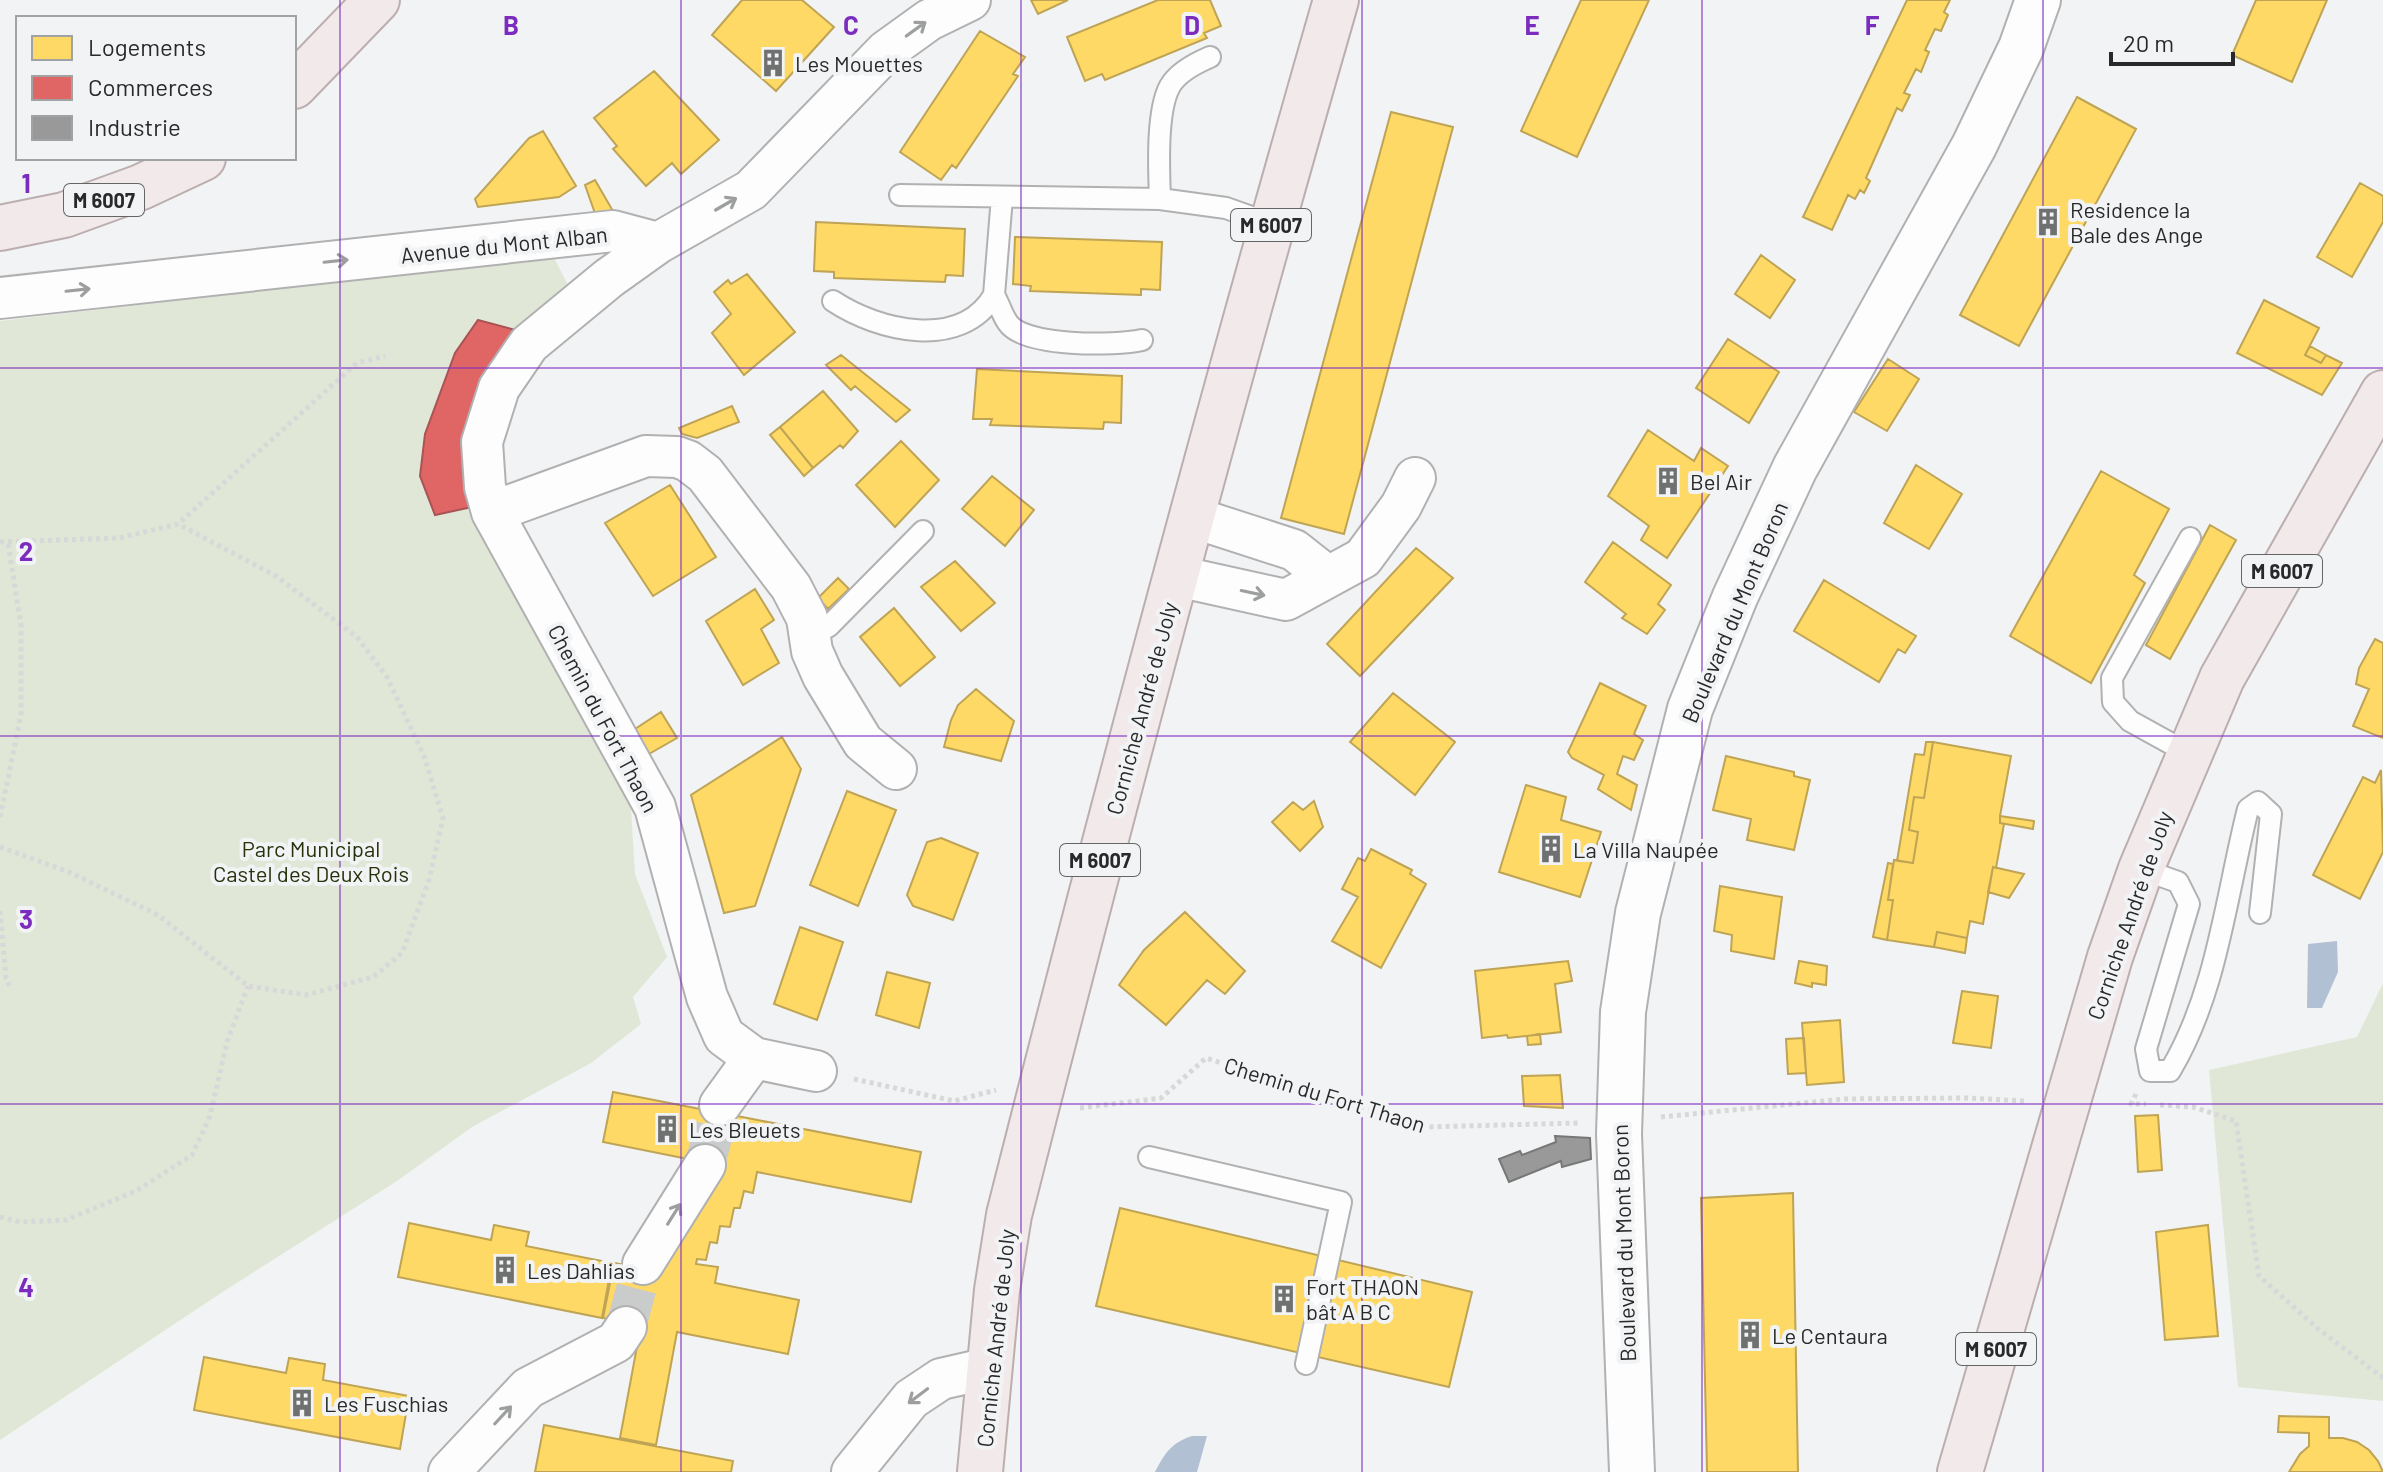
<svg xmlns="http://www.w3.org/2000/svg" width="2383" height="1472" font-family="Barlow,sans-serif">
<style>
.green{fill:#e1e7d7}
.water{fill:#b2c0d4}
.homes{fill:#ffd966;stroke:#bea454;stroke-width:2}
.shops{fill:#e06666;stroke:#a95454;stroke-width:2}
.industry{fill:#999;stroke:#777;stroke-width:2}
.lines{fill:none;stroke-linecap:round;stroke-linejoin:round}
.minor-tunnel{stroke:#cacbcb;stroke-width:40;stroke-dasharray:40 20;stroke-linecap:butt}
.service-casing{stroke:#b1b1b2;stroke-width:24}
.minor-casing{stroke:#b1b1b2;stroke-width:44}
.tertiary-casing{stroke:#b1b1b2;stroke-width:48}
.primary-casing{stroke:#bcaeaf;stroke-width:48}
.path{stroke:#d8d8d9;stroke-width:5;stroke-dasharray:4 4;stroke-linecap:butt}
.service{stroke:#fdfdfd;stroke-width:20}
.minor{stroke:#fdfdfd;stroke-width:40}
.tertiary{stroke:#fdfdfd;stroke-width:44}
.primary{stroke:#f2e9ea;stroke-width:44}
.oneway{stroke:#9d9e9e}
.grid{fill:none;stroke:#7b2cbf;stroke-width:2;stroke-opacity:0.55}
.labels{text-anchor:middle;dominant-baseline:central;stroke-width:8;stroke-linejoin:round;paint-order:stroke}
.shield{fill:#f1f3f5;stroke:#646666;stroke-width:2}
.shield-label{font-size:20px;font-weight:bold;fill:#282929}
.poi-label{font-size:22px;fill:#282929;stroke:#f1f3f5;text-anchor:start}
.street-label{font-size:22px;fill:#282929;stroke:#f1f3f5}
.park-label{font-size:22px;fill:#27310a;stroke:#f1f3f5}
.grid-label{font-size:26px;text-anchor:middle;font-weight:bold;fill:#7b2cbf;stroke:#f1f3f5;stroke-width:8;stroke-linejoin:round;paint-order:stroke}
</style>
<rect width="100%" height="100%" fill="#f2f3f4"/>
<path class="green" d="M553,256L570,289L463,455L468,495L630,793L635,874L667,957L633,997L641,1024L591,1063L472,1127L397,1181L221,1293L0,1440V321Z
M2383,983V1401L2238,1387L2209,1070L2357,1037Z"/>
<path class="water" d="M2337,941L2338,972L2322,1008H2307L2308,944Z
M1192,1436H1207L1197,1472H1155C1165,1453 1171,1443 1192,1436Z"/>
<path class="homes" d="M742,0H802L834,27L776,91L712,35Z
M1031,0H1068L1038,14Z
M1158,0H1210L1221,26L1204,33L1207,38L1105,80L1102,74L1085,81L1067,37Z
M1581,0H1649L1577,157L1521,131Z
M1907,0H1950L1944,12L1948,15L1941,31L1935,29L1925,50L1929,52L1921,72L1916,69L1904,93L1910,95L1902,111L1897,108L1866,178L1870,181L1864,193L1860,190L1855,199L1848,195L1832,230L1803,217Z
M2256,0H2327L2292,82L2232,55Z
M980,31L1025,57L1013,74L1018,76L956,168L952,165L941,180L900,152Z
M654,71L719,140L681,174L672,163L646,186L613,149L617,146L594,118Z
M2077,97L2136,129L2019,346L1960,315Z
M1391,112L1453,127L1344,534L1281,518Z
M543,131L576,186L559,197L478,207L475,199L529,138Z
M595,180L617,218L597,219L585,185Z
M2360,183L2383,196V222L2352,277L2317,257Z
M816,222L965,229L963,276L946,275L945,282L834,278V272L814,271Z
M1015,237L1162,242L1160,290L1141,289V295L1030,291L1031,286L1013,284Z
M1761,255L1795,280L1770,318L1735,294Z
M747,274L795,332L744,375L712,333L731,314L714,292L728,280L731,284Z
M2264,300L2319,328L2305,355L2321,363L2326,355L2342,363L2322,395L2237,353Z
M1728,339L1779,372L1749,423L1696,388Z
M2310,346L2326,355L2321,363L2305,355Z
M841,355L910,410L896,422L855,386L851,390L826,365Z
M1888,359L1919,379L1887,431L1854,412Z
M977,369L1122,376L1121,423L1104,422L1103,429L990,425L992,419H973Z
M823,391L858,431L843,448L840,445L813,468L780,427Z
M732,406L739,422L697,438L682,434L679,428Z
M780,427L813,468L804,476L770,435Z
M1648,430L1694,461L1701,448L1728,466L1667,558L1641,540L1649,526L1608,496Z
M901,441L939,480L895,527L856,485Z
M1916,465L1962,494L1929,549L1884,523Z
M2101,471L2169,509L2134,575L2145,583L2091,683L2010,636Z
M992,476L1034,510L1005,546L962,509Z
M670,485L716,557L653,596L605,523Z
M2210,525L2236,540L2170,659L2146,645Z
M1613,542L1671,585L1658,604L1665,610L1647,634L1622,618L1626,614L1585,582Z
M1416,548L1453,578L1360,676L1327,644Z
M955,561L995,603L961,631L921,587Z
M838,578L849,589L828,609L818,598Z
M1824,580L1916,636L1905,653L1898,649L1879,682L1794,631Z
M755,589L774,620L761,629L779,663L743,685L706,621Z
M894,608L935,657L900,686L860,637Z
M2375,639L2383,643V738L2353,726L2369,689L2356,684L2359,668Z
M1600,683L1646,706L1634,734L1643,740L1634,760L1623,756L1617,774L1637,785L1631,810L1598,789L1604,775L1572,758L1568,752Z
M976,689L1014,721L1001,761L944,747L951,720L958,705Z
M1393,693L1455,742L1415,795L1350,742Z
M661,712L677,738L649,754L635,729Z
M782,737L801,769L755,906L724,913L691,795Z
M1926,742H1933L1924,798L1914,797L1909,830L1918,832L1913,863L1897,861L1915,754L1924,755Z
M1933,742L2011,756L2000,816V823L2004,824L1996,868L1993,867L1983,924L1970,921L1967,938L1937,932L1934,947L1887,940L1893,900H1888L1894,860L1913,863L1918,832L1909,830L1914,797L1924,798Z
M1726,756L1794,772V776L1810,780L1794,850L1747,840L1751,819L1713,810Z
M2381,770L2383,852L2360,899L2313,875L2363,777L2375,783Z
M1526,785L1566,797L1561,820L1601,832L1580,897L1499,872Z
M847,791L896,810L858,906L810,885Z
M1314,801L1323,827L1300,851L1272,822L1293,802L1303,810Z
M2000,816L2034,821L2033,829L2000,823Z
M941,838L978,853L953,920L913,906L907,895L927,842Z
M1371,849L1412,870L1410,874L1426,884L1381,968L1332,941L1358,897L1342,889L1358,858L1365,861Z
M1888,863L1893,864L1888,900H1893L1887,940L1873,937Z
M1993,867L2024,874L2009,898L1988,892Z
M1720,886L1782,897L1774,959L1731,951L1732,935L1714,931Z
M1185,912L1245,971L1225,994L1207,980L1166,1025L1119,985L1144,950Z
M800,927L843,942L817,1020L774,1004Z
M1937,932L1967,938L1965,953L1934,947Z
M1568,961L1572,981L1555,984L1561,1032L1508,1038L1507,1035L1482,1038L1475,971Z
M1799,961L1827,966L1826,985L1812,983V987L1795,983Z
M887,972L930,983L919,1028L876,1015Z
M1962,991L1998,996L1991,1048L1953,1043Z
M1840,1020L1844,1082L1807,1085L1802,1023Z
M1540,1034L1541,1044L1528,1045L1527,1036Z
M1804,1038L1806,1073L1788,1074L1786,1039Z
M1560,1075L1563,1108L1524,1106L1522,1076Z
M613,1092L731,1115L718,1165L603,1142Z
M732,1115L921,1152L911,1202L757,1172L753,1193L744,1191L740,1208H734L730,1227L720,1226L717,1243L710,1242L706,1260L697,1259L696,1264L718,1267L715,1283L799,1300L788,1354L677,1332L656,1445L620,1438L641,1325L603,1318L614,1263L656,1271L709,1185L716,1186Z
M2158,1115L2162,1170L2138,1172L2135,1116Z
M1793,1193L1798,1472H1707L1701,1198Z
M1120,1208L1472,1292L1449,1387L1096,1306Z
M409,1223L491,1240L494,1225L529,1232L526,1246L612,1263L602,1318L398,1277Z
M2208,1225L2218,1336L2165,1340L2156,1232Z
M204,1357L286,1373L289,1358L325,1364L323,1380L409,1396L400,1449L194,1410Z
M2279,1416L2329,1417V1438H2343L2357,1442L2369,1450L2378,1461L2383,1472H2289L2300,1454L2309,1446V1433L2278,1432Z
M544,1425L733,1461L731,1472H535Z"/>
<path class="shops" d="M478,320L519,331L463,455L464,475L472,507L435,515L420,476L425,434L455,353Z"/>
<path class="industry" d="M1555,1136L1590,1138L1591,1159L1562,1167L1561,1161L1509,1182L1499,1159L1520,1151L1522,1155L1556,1142Z"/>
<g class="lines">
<path class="minor-tunnel" d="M705,1165L720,1105
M626,1327L643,1264"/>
<defs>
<path id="service" d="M900,195L1160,199L1226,208L1271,224
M1160,199C1159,171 1156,111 1170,86C1178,72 1196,63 1210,57
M994,295C999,303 1002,315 1008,323C1024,347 1115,346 1142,340
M833,301C878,331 961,351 994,295L1002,197
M810,637L829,626L923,531
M2188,753L2130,721L2113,702L2112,678L2190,538
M2141,869L2178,882L2189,904L2146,1049L2150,1071H2170C2217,993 2226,896 2248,809L2258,802L2271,814L2260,913
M1149,1157L1341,1202L1306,1364"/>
<path id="minor" d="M0,298L613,231L658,243
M492,512L646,456L677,457L688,461L705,474L791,587L807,618L812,651L823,676L863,742L896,769
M1192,517L1294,550L1327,576
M1177,576L1286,600L1363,558L1401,506L1415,478
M816,1071L754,1058L724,1036L707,997L655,807L492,512L485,487L482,442L499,388L529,344L609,278L658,243L751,190L886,51L929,20L970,0
M720,1105L754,1058
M643,1264L705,1165
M449,1472L528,1388L616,1342L626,1327
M852,1472L911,1399L941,1379L989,1368"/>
<path id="tertiary" d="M1632,1472L1619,1134L1623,1012L1638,913L1690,709L1735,597L1795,468L1974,146L2021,48L2038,0"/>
<path id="primary" d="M294,86L377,0
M0,228L64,215L141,187L203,158
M980,1472L997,1290L1009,1215C1112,808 1220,403 1336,0
M1960,1472L2110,957L2141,869L2222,678L2383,393"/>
</defs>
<use href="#service" class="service-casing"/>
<use href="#minor" class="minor-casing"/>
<use href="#tertiary" class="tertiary-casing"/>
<use href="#primary" class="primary-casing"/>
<path class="path" d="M0,542L119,538L178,524L357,363L385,356
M0,817L21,715V625L8,543
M0,847L69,872L158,915L248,986L306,995L373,977L402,953L429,880L443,818L424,756L387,677L357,637L276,576L178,524
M0,911L6,978L11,989
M854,1079L954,1101L996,1090
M2136,1094L2131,1104H2146
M2160,1105L2193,1107L2236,1121L2259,1276L2317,1328L2382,1377L2383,1373
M1080,1108L1161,1098L1206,1058L1425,1127L1579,1123
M1661,1117L1844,1099L1967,1098L2025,1101
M0,1217L21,1222L66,1220L136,1191L192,1155L210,1116L227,1042L248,986"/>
<use href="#service" class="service"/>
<use href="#minor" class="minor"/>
<use href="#tertiary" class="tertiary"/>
<use href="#primary" class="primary"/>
</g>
<defs><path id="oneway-shaft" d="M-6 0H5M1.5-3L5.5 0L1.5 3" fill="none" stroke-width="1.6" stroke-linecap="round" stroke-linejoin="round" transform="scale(2)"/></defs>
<g class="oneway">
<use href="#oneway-shaft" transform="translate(916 29) rotate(-36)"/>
<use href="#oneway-shaft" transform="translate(726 204) rotate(-30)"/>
<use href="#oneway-shaft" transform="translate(336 261) rotate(-6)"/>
<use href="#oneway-shaft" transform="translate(78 290) rotate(-6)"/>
<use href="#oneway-shaft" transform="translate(1253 593) rotate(12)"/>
<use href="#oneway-shaft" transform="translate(674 1214) rotate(-58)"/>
<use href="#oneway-shaft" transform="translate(918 1396) rotate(143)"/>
<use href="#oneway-shaft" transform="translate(503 1415) rotate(-47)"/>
</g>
<path class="grid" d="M340,0V1472M681,0V1472M1021,0V1472M1362,0V1472M1702,0V1472M2043,0V1472M0,368H2383M0,736H2383M0,1104H2383"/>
<defs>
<symbol id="building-bare" viewBox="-9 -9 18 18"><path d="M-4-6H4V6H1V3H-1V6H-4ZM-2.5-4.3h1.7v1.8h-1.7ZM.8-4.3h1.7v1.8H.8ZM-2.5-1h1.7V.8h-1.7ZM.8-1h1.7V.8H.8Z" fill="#6f7070" stroke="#f1f3f5" stroke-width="2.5" paint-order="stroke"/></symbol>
</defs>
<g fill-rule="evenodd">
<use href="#building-bare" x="753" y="43" width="40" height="40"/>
<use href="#building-bare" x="2028" y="202" width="40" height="40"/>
<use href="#building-bare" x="1648" y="461" width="40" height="40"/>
<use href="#building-bare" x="1531" y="829" width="40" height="40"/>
<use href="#building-bare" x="647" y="1109" width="40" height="40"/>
<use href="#building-bare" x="485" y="1250" width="40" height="40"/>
<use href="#building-bare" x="1264" y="1279" width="40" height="40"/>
<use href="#building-bare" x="1730" y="1315" width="40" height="40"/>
<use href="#building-bare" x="282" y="1383" width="40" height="40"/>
</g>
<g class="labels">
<g class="shield">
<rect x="64" y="184" width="80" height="32" rx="6"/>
<rect x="1231" y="209" width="80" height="32" rx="6"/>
<rect x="2242" y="555" width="80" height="32" rx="6"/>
<rect x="1060" y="844" width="80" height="32" rx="6"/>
<rect x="1956" y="1333" width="80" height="32" rx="6"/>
</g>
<g class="shield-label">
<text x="104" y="200">M 6007</text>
<text x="1271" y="225">M 6007</text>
<text x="2282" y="571">M 6007</text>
<text x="1100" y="860">M 6007</text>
<text x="1996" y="1349">M 6007</text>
</g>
<g class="poi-label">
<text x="795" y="63">Les Mouettes</text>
<text x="2070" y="209">Residence la<tspan x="2070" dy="25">Bale des Ange</tspan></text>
<text x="1690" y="481">Bel Air</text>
<text x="1573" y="849">La Villa Naupée</text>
<text x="689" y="1129">Les Bleuets</text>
<text x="527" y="1270">Les Dahlias</text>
<text x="1306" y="1286">Fort THAON<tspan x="1306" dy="25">bât A B C</tspan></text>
<text x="1772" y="1335">Le Centaura</text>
<text x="324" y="1403">Les Fuschias</text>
</g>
<g class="street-label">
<text transform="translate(504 244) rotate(-6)">Avenue du Mont Alban</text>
<text transform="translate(1734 612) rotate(-67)">Boulevard du Mont Boron</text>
<text transform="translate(1141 708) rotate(-75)">Corniche André de Joly</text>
<text transform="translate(604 718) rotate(62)">Chemin du Fort Thaon</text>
<text transform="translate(2129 915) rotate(-71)">Corniche André de Joly</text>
<text transform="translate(1325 1094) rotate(17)">Chemin du Fort Thaon</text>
<text transform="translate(1623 1243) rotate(-92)">Boulevard du Mont Boron</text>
<text transform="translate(995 1338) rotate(-84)">Corniche André de Joly</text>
</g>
<g class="park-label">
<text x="311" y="848">Parc Municipal<tspan x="311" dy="25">Castel des Deux Rois</tspan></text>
</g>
</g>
<g class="grid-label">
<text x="511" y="35">B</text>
<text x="851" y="35">C</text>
<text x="1192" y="35">D</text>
<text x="1532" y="35">E</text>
<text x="1872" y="35">F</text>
<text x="26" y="193">1</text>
<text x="26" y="561">2</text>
<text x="26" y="929">3</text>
<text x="26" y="1297">4</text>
</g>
<rect x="16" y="16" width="280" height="144" fill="#f1f3f5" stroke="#a1a2a3" stroke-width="2"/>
<rect x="32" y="36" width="40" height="24" fill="#ffd966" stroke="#a1a2a3" stroke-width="2"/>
<text x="88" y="56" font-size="24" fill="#282929">Logements</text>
<rect x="32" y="76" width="40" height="24" fill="#e06666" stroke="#a1a2a3" stroke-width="2"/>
<text x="88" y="96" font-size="24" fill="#282929">Commerces</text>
<rect x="32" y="116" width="40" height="24" fill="#999999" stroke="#a1a2a3" stroke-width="2"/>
<text x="88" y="136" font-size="24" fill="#282929">Industrie</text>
<path d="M2111 52v12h122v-12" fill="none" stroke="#282929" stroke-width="4"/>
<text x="2123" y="52" font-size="24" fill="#282929" stroke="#f1f3f5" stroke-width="6" paint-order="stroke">20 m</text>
</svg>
